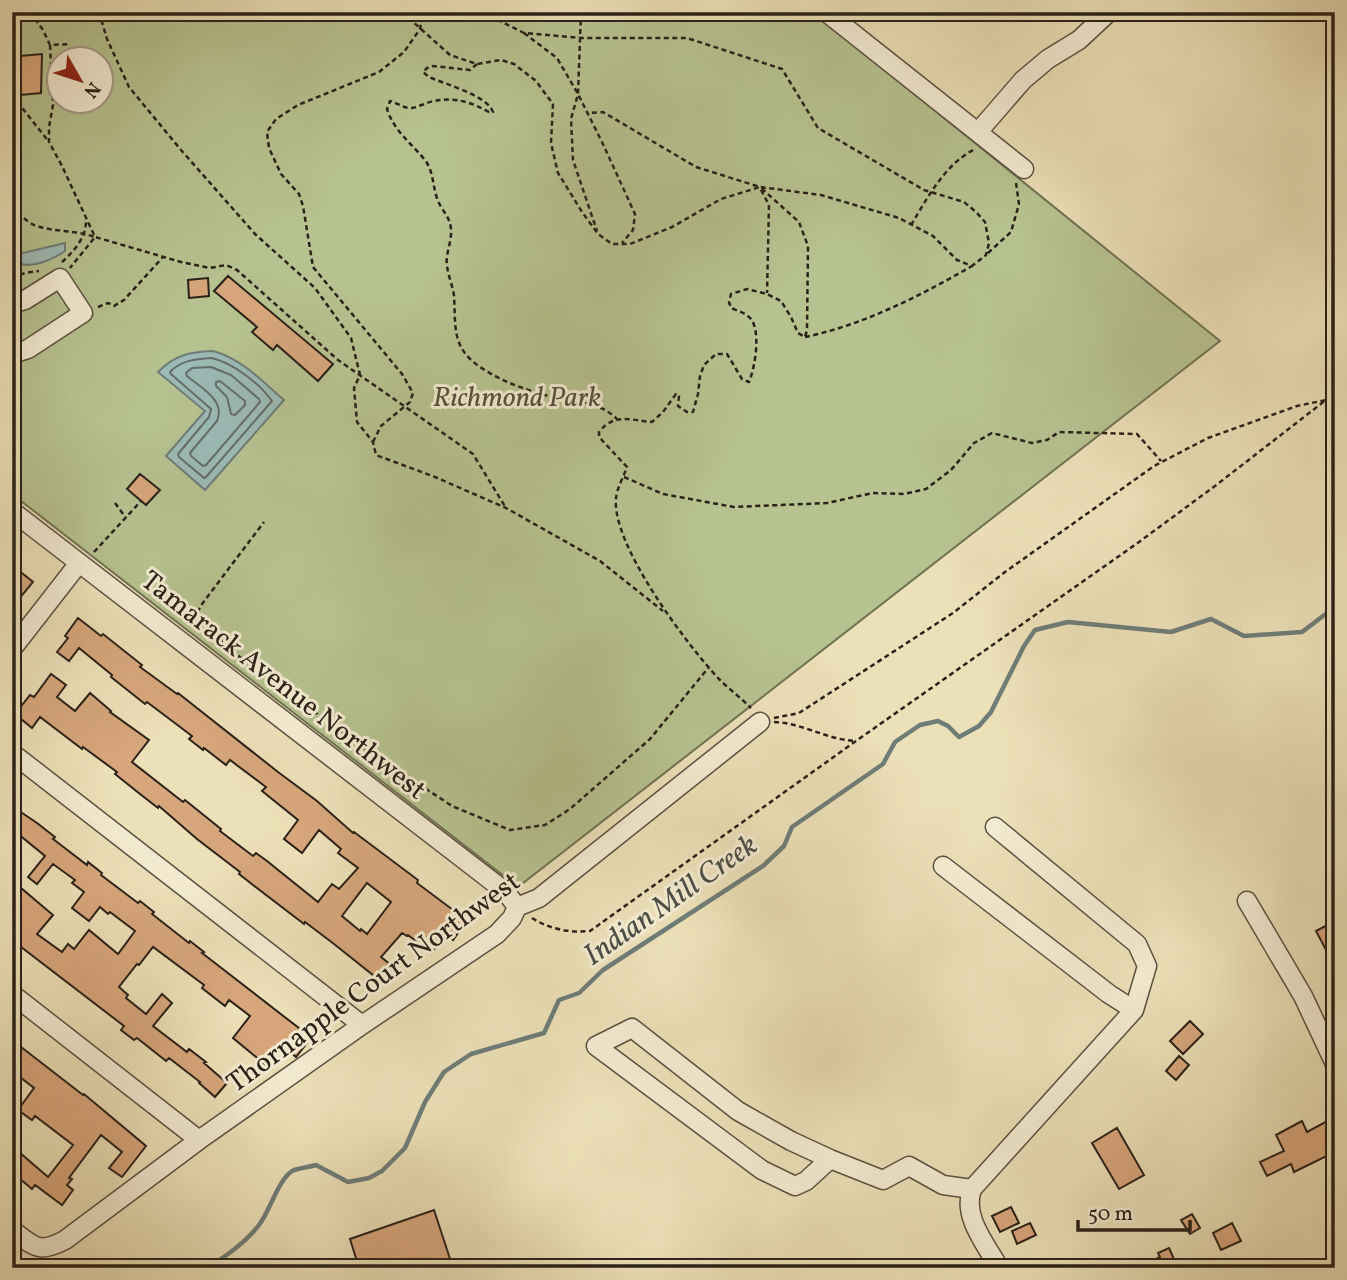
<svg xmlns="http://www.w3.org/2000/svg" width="1347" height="1280" font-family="Vollkorn,serif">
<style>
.green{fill:#b6c290;stroke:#707254;stroke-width:2;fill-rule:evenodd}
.water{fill:#9cbbb7;stroke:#6e7d78;stroke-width:2}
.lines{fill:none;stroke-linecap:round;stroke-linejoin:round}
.shore{stroke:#636e68;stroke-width:2}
.stream{stroke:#6e7d78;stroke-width:4.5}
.building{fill:#d7a67b;stroke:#2a2119;stroke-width:2;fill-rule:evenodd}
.minor-casing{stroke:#5a5141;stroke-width:21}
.path{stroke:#2a2119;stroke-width:2.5;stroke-dasharray:5 3.5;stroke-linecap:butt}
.minor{stroke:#f3ebd1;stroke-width:18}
.labels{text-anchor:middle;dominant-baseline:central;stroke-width:6;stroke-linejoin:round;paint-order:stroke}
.park-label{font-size:28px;font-style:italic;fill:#54513d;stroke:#f3ebd1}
.street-label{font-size:28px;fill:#2a2119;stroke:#f3ebd1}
.water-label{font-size:30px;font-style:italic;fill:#4c4f48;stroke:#f3ebd1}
</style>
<rect width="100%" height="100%" fill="#ece0b8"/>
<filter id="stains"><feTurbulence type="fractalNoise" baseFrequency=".00286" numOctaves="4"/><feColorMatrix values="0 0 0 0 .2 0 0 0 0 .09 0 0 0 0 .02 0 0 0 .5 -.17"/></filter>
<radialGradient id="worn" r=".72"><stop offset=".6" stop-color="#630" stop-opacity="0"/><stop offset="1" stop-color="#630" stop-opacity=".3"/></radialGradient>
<path class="green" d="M12,12H813L1220,341L518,887L12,494ZM60,60H102V102H60Z"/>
<path class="water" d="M65,243V251C50,261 29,270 12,261V246L23,253Z
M213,351C242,359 262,381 284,400L205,490L166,456L205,411L158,372C175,355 189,352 213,351Z"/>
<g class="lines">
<path class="shore" d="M212,358C233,363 260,384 272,401L206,477L204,478L179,457L178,454L209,417L211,409L171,374L170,372C181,360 196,359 212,358Z
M211,367L231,375L259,399L260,402L206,465L203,466L191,456L190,453L217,421C226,400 201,388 187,376L186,373L192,368Z
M220,381L245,401V405L235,415L231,414L227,397L216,386V382Z"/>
<path class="stream" d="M207,1268C225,1257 246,1242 259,1225C270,1211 279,1177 294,1170C301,1168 309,1167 316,1165L348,1182L369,1178L382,1171L405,1148L425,1102L444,1072L471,1054L544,1033L559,1000L579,993L603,970L763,866L784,846L792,827L883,764L895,742L920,725L938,721L948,726L959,737L979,726L991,712L1024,646L1035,630L1068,622L1171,632L1211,619L1244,636L1302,632L1335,607"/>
</g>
<path class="building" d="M42,54L41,93L21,95L20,56Z
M228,276L333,364L318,381L277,345L273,350L252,332L257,327L214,291Z
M208,278L209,296L189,298L188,280Z
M140,474L160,490L146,505L127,489Z
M12,565L33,582L19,599L12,594Z
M78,618L101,636L103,634L142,665L140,667L177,694L178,693L278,772L317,801L353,833L354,832L418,880L417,883L453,910L454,909L468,919L453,940L446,935L431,953L408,935L407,936L402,933L381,957L395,968L383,983L334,944L305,922L304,924L253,885L239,874L240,872L197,839L159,806L158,808L140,794L115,774L117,772L83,747L82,749L40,717L32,728L15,714L30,695L34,697L51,674L66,685L57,697L75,711L90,693L111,711L110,712L149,740L132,762L183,802L185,800L221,829L220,831L253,856L256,853L267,861L318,902L332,884L339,889L358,868L338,853L341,849L319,830L302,853L284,839L298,820L262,791L266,787L230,760L226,765L204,748L203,750L189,739L192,736L147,702L145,704L111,677L112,675L79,648L69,661L57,652L68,638L65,636ZM367,883L391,902L367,934L361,929L360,931L342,916Z
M12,806L37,823L55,837L53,839L87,865L88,862L102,873L101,875L138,903L140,901L154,912L152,914L189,943L190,941L204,952L202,953L304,1032L299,1038L307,1043L296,1057L283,1046L267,1066L233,1038L250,1016L229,1000L225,1006L202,988L204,985L153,947L139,965L137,964L119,987L128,995L126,998L146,1014L162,994L172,1003L153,1026L187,1052L189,1049L206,1062L204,1063L227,1083L215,1097L199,1083L200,1082L169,1058L166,1061L137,1038L134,1040L121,1030L124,1026L12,940V899L21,888L53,915L37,934L62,952L68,944L74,949L89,930L118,954L135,931L110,912L108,914L100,907L89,921L72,908L84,892L72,883L75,880L53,864L37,884L28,877L45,856L12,829Z
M1335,921V967L1316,931Z
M1190,1021L1203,1034L1183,1054L1170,1041Z
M12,1040L83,1095L84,1094L146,1146L122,1177L109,1168L122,1152L101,1135L69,1178L72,1179L67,1185L73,1190L62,1205L35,1185L32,1189L12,1172V1146L48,1177L73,1145L35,1116L32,1120L18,1110L34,1088L12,1071Z
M1179,1056L1189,1065L1176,1080L1166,1071Z
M1331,1119L1335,1126V1152L1294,1172L1291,1164L1267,1176L1260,1162L1284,1151L1276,1135L1302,1121L1307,1132Z
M1117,1128L1144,1175L1119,1189L1092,1143Z
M1011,1207L1019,1223L1000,1232L992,1216Z
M434,1210L453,1268H359L350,1239Z
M1192,1214L1200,1228L1190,1234L1181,1220Z
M1030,1223L1036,1235L1017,1244L1012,1231Z
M1232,1223L1241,1241L1221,1250L1213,1233Z
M1169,1248L1178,1268H1138L1160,1257L1158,1253Z"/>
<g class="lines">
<defs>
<path id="minor" d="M826,12L1024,169
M978,132L1023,80L1048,59L1079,40L1109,12
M12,304L25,300L60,278L83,313L28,349L12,354
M12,511L506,892L517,907
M12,649L79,563
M12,753L362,1025
M995,827L1137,944L1147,966L1134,1010L972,1189C962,1217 986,1244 999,1268
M943,866L1109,994L1134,1010
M1247,901L1303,996L1335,1064
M12,994L199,1140
M830,1159L806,1181L795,1186L762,1170L596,1046L632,1028L738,1111L791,1141L830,1159L883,1180L909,1166L943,1185L972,1189
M12,1230C35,1247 38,1254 65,1240L199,1140L362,1025L497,934L512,918L517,907L539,898L760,722"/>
</defs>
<use href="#minor" class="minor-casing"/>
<path class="path" d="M30,12L43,30L50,45L70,44
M99,12L107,39L129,87L181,150L255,234L315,288L351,338L360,375L354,388L357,422L373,442L376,455L435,477L506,508L600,561L663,611
M402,12L450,55L477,64L501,60L514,64L536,81L553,104L551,143L558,173L582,212L598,234L612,244H630L672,227L721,199L760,187L799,222L808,246L807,330L805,337L798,333L791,317L781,301L767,294L747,289L731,294L729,302L731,308C738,311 746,313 751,319C761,332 755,368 749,382L742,379L727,354H716L704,365L700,376L698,394L693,412H687L678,406L679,396L676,394L663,412L652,422C630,420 614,413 599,432V437L627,467C624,476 617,488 616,498C611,544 687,645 719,679C729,689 741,698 751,708
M482,12L524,33L581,38H687L782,69L818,128L924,190L964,202L976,212L985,222L989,243L986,255L972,266L957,260L933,236L899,218L821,195L760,187L696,167L603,112L588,113
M581,12L578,94L571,119L573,160L597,231
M524,33L557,58L578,94L602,142L635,214L633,230L622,243
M50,45L53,105L49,127V142L62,166L95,237L181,262L210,268L226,265L237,270L338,360L473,454L506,508
M477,64L470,70L433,66L427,68L423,72L429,77C445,84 488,96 493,112H489C471,102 455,97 434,101C427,102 419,107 412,108C404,109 398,103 390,101L387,109C394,131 411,143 425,160C435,173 432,191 440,205C445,214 450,218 451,229C452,242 445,255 447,265C448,276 453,286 454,296C456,327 451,347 480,367C501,381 523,389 548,396C574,403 596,399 617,419
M12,95L49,142
M761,190L769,205L767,293
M12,206C18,213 26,221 34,225C52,232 75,230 95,237L70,268
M911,225C928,197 945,164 975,149
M988,253L1011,232L1019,204L1016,183
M62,262C74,251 86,238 86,221
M12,278L25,273L39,271
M98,307L108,303L114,306L124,300L163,257
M805,337C863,325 920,296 972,266
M373,442L381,426L410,402L413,393L402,374L313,267L303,206L299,194L281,174L269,148L267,132L276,119L298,105L379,72L404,52L420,29L423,12
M624,477L663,494L734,507L827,503L873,493L904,494L926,489L951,470L974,443L992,433L1032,443L1047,440L1059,432L1137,434L1161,461
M115,503L126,518
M94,552L141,501
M197,613L233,652L364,748L452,806L510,830L545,825L570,809L650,739L709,667
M192,628L196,621L197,613L202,604L264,522
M774,718L799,713L953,613L1005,572L1154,466L1208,438L1297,406L1326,400L1335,402
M774,722C803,723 827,740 856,741
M532,918C549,929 569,933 590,931L856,741L1139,542L1215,486L1335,393"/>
<use href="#minor" class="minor"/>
</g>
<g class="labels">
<g class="park-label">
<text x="517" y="398">Richmond Park</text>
</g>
<g class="street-label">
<text transform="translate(283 686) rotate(38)">Tamarack Avenue Northwest</text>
<text transform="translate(374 983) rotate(-36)">Thornapple Court Northwest</text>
</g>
<g class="water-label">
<text transform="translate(671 901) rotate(-35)">Indian Mill Creek</text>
</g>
</g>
<rect width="1347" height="1280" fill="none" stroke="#ece0b8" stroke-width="42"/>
<rect x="14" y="14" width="1319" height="1252" fill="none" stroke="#2a2119" stroke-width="3.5"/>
<rect x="21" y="21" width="1305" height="1238" fill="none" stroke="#2a2119" stroke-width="2"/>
<g transform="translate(80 80) rotate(129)"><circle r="33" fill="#f3ebd1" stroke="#a39a87" stroke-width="2"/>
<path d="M0-5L12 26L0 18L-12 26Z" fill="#8f2418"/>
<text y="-10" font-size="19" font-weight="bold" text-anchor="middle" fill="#2a2119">N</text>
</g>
<path d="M1078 1220v10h112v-10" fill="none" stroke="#2a2119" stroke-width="3.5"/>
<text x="1088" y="1220" font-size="21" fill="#2a2119" stroke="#f3ebd1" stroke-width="5" paint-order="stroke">50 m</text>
<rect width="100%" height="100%" filter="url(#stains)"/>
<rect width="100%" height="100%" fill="url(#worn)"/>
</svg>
